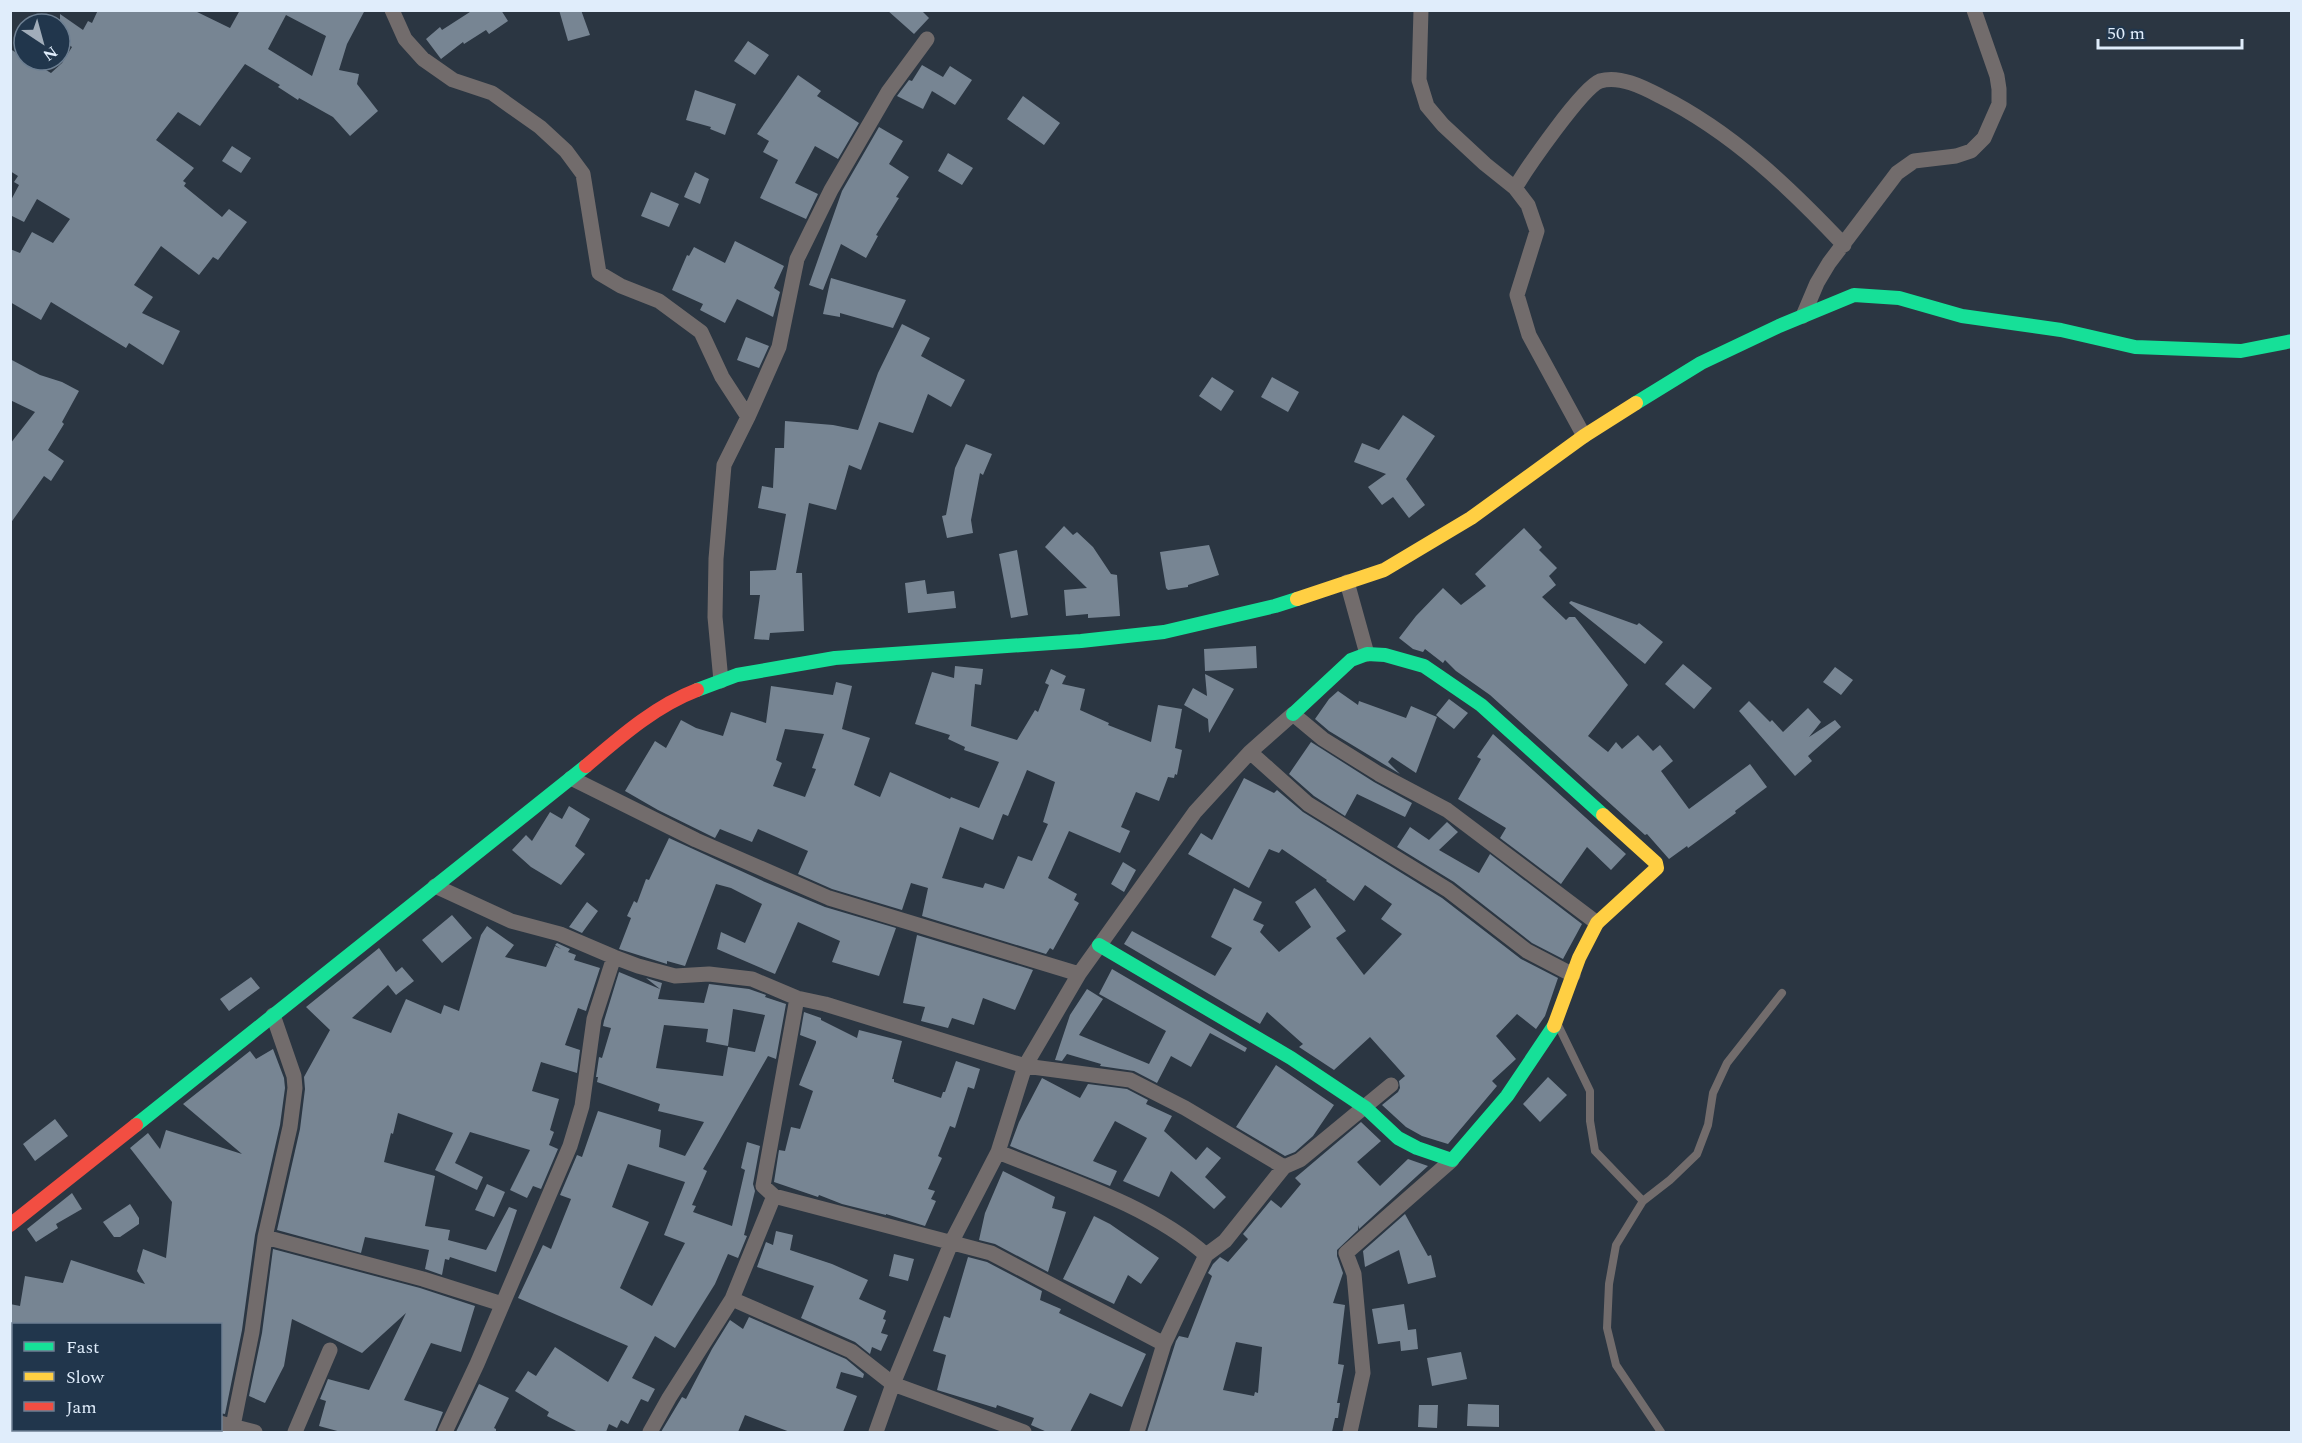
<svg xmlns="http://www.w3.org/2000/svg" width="2302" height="1443" font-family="Spectral,serif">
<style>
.building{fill:#778593;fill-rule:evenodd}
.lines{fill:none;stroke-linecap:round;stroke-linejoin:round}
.lane{stroke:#726c6c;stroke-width:8}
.street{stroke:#726c6c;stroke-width:15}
.fast{stroke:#16e098;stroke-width:14}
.slow{stroke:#ffcf43;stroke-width:14}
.jam{stroke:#f24e42;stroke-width:14}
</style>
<rect width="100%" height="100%" fill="#2b3642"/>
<path class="building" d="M98,10H193L230,28L240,10H365L347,44L339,70L359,74L357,84L378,111L350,136L333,117L299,98L298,100L278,87L280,85L245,64L200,126L178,112L156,140L194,168L183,181L186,183L184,186L222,217L229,209L247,222L218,260L213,257L199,275L161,246L134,285L153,297L142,313L180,331L163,365L129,343L126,348L51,302L41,320L10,302V249L20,253L32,232L53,243L70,219L37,199L24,222L10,215V202L19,185L14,182L18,176L10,171V49L24,57V60H29L51,73L62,63L72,47L60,39V14L83,30L88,21L92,23ZM286,15L326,36L312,76L268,49Z
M473,10H501L508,21L489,34L486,30L464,44L463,42L441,59L426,39L440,27L442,30Z
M559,10H581L590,35L568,41Z
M887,10H921L929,18L914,34Z
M748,41L769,55L755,75L734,61Z
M922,65L943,77L950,66L972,80L955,105L932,91L923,109L897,96L909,80L912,81Z
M798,75L821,91L817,96L859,123L838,159L815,146L795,183L818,194L806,219L760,198L778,160L763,152L769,141L757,134Z
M695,90L736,104L725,135L710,129L711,127L686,120Z
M1023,96L1060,123L1044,145L1007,119Z
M879,127L903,141L889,164L909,177L896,197L899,198L876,235L878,236L866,258L841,244L823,290L809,285L842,191Z
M232,146L251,158L241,173L222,161Z
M948,153L973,168L962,185L938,171Z
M695,172L709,179L700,204L684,197Z
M651,192L679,204L669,227L641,216Z
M735,241L784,266L774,288L780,292L773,317L737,299L725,323L700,310L703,304L672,290L687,255L689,256L694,247L725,263Z
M831,278L906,300L893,328L840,313V317L823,314Z
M902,324L930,338L921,356L965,380L951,407L928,394L913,433L879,422L861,470L849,465L836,510L809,503L796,573H802L804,631L770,633L769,640L754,639L760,595H750V571L776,570L786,514L758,508L762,486L773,488L775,448H784L785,421L833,425L858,430L878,373Z
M746,337L769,346L759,368L737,360Z
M10,359L40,375L62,382L79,391L62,422L64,424L48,450L64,461L51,481L44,476L10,524V444L35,412L10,400Z
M1212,377L1234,391L1221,411L1199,396Z
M1272,377L1299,392L1288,412L1261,397Z
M1403,415L1435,436L1406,479L1425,505L1409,518L1393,497L1382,505L1368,487L1386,474L1354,462L1362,443L1379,450Z
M966,444L992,454L983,475L980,473L971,520L973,533L947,538L942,516L946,515L955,468Z
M1064,526L1073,535L1077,532L1093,547L1111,574L1117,575L1120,616L1088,618V614L1066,616L1064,590L1087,588L1045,547Z
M1524,528L1542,547L1539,550L1557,568L1549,576L1556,585L1542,597L1566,620L1569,617H1575L1628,685L1588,736L1608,752L1616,742L1622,749L1638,735L1653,751L1660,745L1673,761L1661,771L1689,809L1750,764L1767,787L1735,811L1736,813L1688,848L1687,846L1669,859L1647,834L1645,835L1490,695L1456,671L1445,660L1443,663L1425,649L1423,652L1413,649L1399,638L1416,616L1443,588L1461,605L1486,586L1475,574Z
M1209,545L1219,575L1188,585V587L1168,590L1166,588L1160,552Z
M1017,550L1028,615L1011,618L999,554Z
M925,580L927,594L954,591L956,608L908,613L905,583Z
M1571,601L1637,625L1639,623L1663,642L1645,664L1569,603Z
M1256,646L1257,668L1205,671L1204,649Z
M1683,664L1712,688L1694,709L1665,684Z
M955,666L983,669L981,685L975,684L971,726L1017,740L1035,710L1038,712L1049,685L1045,683L1051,669L1066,676L1062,684L1085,689L1080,710L1109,723L1108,725L1151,742L1158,705L1182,709L1175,748L1182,750L1177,775L1175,774L1174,778L1168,777L1159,801L1136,792L1121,827L1130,831L1120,853L1069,831L1048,878L1077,894L1074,900L1079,903L1053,950L1050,948L1046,954L922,916L928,888L911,883L902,910L832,889L798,874L808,851L758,829L752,842L720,829L715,838L658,810L625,791L655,741L666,748L681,720L696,728L723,736L731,712L766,723L771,686L833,695L836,682L852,686L842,729L870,738L854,785L880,797L890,772L950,799L951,797L979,808L999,762L964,750L965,747L948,739L950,735L915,724L932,672L954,678ZM785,729L824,734L812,768L816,769L805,797L773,786L782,763L776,760ZM1027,770L1055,782L1043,822L1048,824L1032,861L1018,856L1004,889L985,883L983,888L942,878L960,827L993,840L1003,814L1008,816Z
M1835,667L1853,680L1841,695L1823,682Z
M1205,674L1234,689L1209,733L1208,719L1184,705L1193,688L1207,696Z
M1338,691L1358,705L1359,701L1406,718L1411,706L1437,717L1416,773L1392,757L1388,762L1400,774L1329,731L1315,719L1329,699Z
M1449,699L1468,713L1454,729L1436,715Z
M1749,701L1770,722L1772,720L1783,732L1808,708L1821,722L1809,737L1835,720L1841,727L1808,756L1812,761L1795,776L1739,711Z
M1493,734L1626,854L1611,870L1587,847L1561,884L1500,838L1506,828L1458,799L1481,759L1477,757Z
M1311,742L1374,782L1412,803L1405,817L1357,794L1345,816L1314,796L1289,774Z
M1244,778L1274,793L1277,790L1303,812L1442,898L1521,959L1558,978L1545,1016L1536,1029L1517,1014L1496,1036L1516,1059L1492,1081L1497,1086L1448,1144L1422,1136L1406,1127L1382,1105L1398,1092L1400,1088L1399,1081L1405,1076L1370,1037L1334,1070L1299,1047L1303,1044L1267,1012L1260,1024L1124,944L1132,931L1215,976L1232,948L1211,937L1234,888L1262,902L1253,920L1264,925L1260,932L1279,952L1311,927L1295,902L1315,888L1346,931L1336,938L1364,975L1402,934L1381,919L1392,904L1365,885L1354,901L1326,881L1327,880L1282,849L1279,853L1269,849L1249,888L1188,854L1201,833L1212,840Z
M569,806L590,819L575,846L585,854L561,885L531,867L512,850L526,835L532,841L550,812L562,819Z
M1447,822L1458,832L1439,850L1479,873L1490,854L1582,924L1563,959L1532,943L1454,882L1397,847L1410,827L1429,840Z
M669,838L765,882L825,907L896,928L879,976L832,962L840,941L798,922L775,974L717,949L721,932L745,943L762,904L731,888L716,884L685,966L667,961V964L619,949L631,918L627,916L634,901L637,903L646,879L649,880Z
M1123,862L1136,870L1124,892L1111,884Z
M587,902L598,911L582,933L569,927Z
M452,915L472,938L442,963L422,940Z
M487,926L514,945L505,957L546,967L555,946L561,949L555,945L557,943L570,949L568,952L576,955L574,960L600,968L586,1011L578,1008L565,1045L580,1050L577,1073L541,1062L532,1091L559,1099L550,1130L554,1132L549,1145L558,1149L541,1189L533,1186L527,1198L510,1190L530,1150L470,1132L455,1163L483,1177L477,1190L435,1170L453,1133L398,1113L393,1134L391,1133L384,1162L435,1176L425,1226L450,1230L448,1240L486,1250L509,1207L517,1210L496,1272L450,1257L449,1260L445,1259L442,1275L425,1269L429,1250L365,1237L361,1253L277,1230L300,1129L305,1089L304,1077L330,1030L306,1007L379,948L396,972L402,967L414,981L396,995L388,985L352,1018L391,1033L406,999L441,1014L444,1005L459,1011L481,935Z
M917,935L1033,970L1015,1010L983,998L974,1025L952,1018L948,1028L921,1021L925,1007L903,1003Z
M1112,969L1247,1048L1245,1052L1210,1033L1191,1067L1171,1056L1157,1083L1134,1071L1100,1066L1101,1064L1067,1054L1062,1061L1055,1060L1070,1015L1087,989L1103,999L1079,1035L1149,1064L1166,1031L1099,994Z
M619,972L660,989L646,978L662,983L658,999L704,1003L709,984L749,989L766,995L765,997L786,1004L776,1059L768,1056L703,1169L707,1171L692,1205L696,1206L693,1212L732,1226L745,1170L741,1168L747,1142L760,1146L753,1184L755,1191L744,1235L747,1236L738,1258L728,1254L715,1284L675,1348L655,1336L632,1378L655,1389L648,1402L641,1399L628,1424L621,1420L617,1428L609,1424L606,1432H578L547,1416L549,1412L515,1391L528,1371L536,1376L555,1347L608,1382L628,1346L518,1298L543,1245L551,1249L571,1199L560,1195L577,1155L582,1157L598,1111L661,1130L659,1147L685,1156L704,1122L658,1111L660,1104L597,1082L598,1077H596L599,1057L602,1058L611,1028L603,1026L604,1021ZM733,1009L765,1015L755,1052L728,1047L723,1076L656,1068L664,1025L708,1029L706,1042L728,1046ZM628,1164L685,1182L664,1235L685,1243L652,1306L620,1288L649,1222L612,1207Z
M251,977L260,988L229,1011L220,999Z
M804,1012L821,1018V1020L857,1038L859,1030L902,1041L892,1079H894V1082L941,1098L943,1092H945L956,1061L980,1069L974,1089L968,1087L955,1128L950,1126L938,1156L942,1158L928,1189L935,1191L931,1199L936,1201L925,1226L886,1214V1215L842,1204L819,1195L818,1197L774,1182L779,1150L785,1151L791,1127L800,1129L813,1091L799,1085L816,1043V1041L800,1035Z
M273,1049L284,1078L285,1088L280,1125L255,1235L242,1330L225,1414L220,1413V1324H10V1304L20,1306L25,1276L63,1283L71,1260L145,1284L137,1271L143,1249L166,1258L172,1202L130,1148L148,1133L160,1149L166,1130L242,1154L183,1104L250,1051L256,1059Z
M1276,1065L1334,1105L1313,1136L1295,1152L1285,1156L1236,1127Z
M1548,1077L1567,1095L1540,1122L1523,1104Z
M1042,1078L1080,1098L1088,1084L1127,1089L1148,1100L1146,1104L1172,1116L1164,1131L1196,1160L1207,1147L1221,1158L1205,1177L1226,1197L1214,1209L1171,1171L1159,1197L1123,1181L1147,1138L1115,1121L1093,1161L1117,1171L1110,1186L1010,1146L1019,1122Z
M55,1119L68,1136L35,1161L23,1144Z
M1361,1122L1381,1141L1357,1162L1380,1186L1408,1159L1428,1166L1359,1229L1358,1225V1230L1337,1250V1256L1343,1273L1333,1303L1345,1305L1338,1364L1344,1365L1337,1403H1340L1338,1418H1335L1332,1432H1147L1176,1341L1179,1336L1188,1338L1212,1276L1208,1273L1213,1264L1220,1257L1228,1262L1248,1239L1243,1234L1271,1200L1281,1208L1301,1184L1295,1178ZM1236,1342L1262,1347L1258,1393L1255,1392L1254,1396L1223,1390Z
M1003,1171L1055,1197L1052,1208L1066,1212L1048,1272L995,1244L979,1240L985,1213Z
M487,1184L505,1192L494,1217L475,1210Z
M72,1193L82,1209L56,1224L58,1228L36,1242L27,1229Z
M130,1204L139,1218V1224L120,1237H114L103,1222Z
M1405,1214L1428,1256L1431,1255L1436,1277L1408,1284L1399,1250L1365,1267L1363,1251Z
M1094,1216L1110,1224L1159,1258L1141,1284L1128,1275L1114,1304L1063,1279Z
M776,1231L793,1235L790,1250L832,1264L868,1280L859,1299L886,1311L883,1319L886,1320L881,1333L888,1335L881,1351L872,1347L870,1354L855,1342L801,1318L814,1286L757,1267L766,1242L773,1245Z
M273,1249L420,1288L475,1306L461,1352L431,1343L404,1400L443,1412L435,1432H341L319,1426L326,1401L320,1399L328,1379L369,1390L406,1313L362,1353L292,1319L284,1366L265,1403L249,1396L262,1333Z
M894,1254L914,1259L908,1281L889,1276Z
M968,1257L987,1262L1042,1291L1040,1300L1061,1309L1059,1313L1146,1354L1122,1407L1090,1393L1070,1432H1047L1031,1425L1034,1418L997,1405L996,1408L937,1390L946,1355L933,1351L944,1316L950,1318Z
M1404,1304L1408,1330L1416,1329L1418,1349L1401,1351L1400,1341L1378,1344L1372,1309Z
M749,1317L846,1359L864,1374L863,1378L841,1372L836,1388L857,1396L843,1432H790L745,1415L738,1432H661L682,1397L686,1399L712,1349L730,1320L743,1329Z
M1461,1352L1467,1379L1432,1386L1427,1358Z
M479,1384L509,1398L494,1428L496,1429V1432H456Z
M1468,1404L1499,1405V1427L1467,1426Z
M1419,1405H1438L1437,1428L1418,1427Z"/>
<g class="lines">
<path class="lane" d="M1558,1025L1590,1091V1121L1595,1151L1643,1201
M1661,1432L1616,1365L1607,1328L1609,1284L1616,1245L1643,1201L1670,1180L1697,1154L1708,1125L1713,1093L1727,1063L1782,993"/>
<path class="street" d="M392,10L405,39L423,59L453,80L492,93L540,127L566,151L583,174L599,273L621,286L659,301L701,332L722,377L748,417L724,465L716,559L715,617L721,681
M1421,10L1419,80L1427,106L1443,125L1485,164L1515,188L1528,205L1537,231L1517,295L1529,335L1584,436
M1515,188C1527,168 1582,88 1600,81C1619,75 1643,87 1660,96C1732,132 1789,187 1844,245
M1803,316L1817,283L1829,263L1897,173L1914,161L1956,156L1971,151L1984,138L1999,104V89L1997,76L1974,10
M748,417L779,347L797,259L831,190L888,92L927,39
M1347,582L1367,654
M1250,752L1308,804L1448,890L1527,951L1573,975
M571,778L696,840L829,898L1079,974
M435,886L511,921L560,934L614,957
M797,998L763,1186L774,1196L991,1253L1164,1344
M998,1152C1067,1180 1150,1205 1206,1255
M774,1196L732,1299L851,1351L893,1384L1024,1432
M265,1237L423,1279L502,1304
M10,1368L14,1369
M220,1423L255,1432
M233,1426L252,1332L265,1237L290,1127L295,1088L294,1076L273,1015
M295,1432L330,1350
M445,1432L477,1364L570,1146L582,1106L594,1019L614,957L638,966L675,976L709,974L752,979L797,998L825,1004L1025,1066L1130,1080L1185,1108L1284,1167
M650,1432L669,1398L732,1299
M876,1432L893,1384L952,1241L998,1152L1025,1066L1079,974L1195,812L1250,752L1293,714L1323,739L1379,774L1447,810L1597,923
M1137,1432L1164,1344L1206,1255L1225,1241L1284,1167L1300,1160L1391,1085
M1350,1432L1363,1373L1354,1274L1346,1253L1452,1160"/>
<path class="fast" d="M1636,403L1701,363L1779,326L1854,295L1899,298L1962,316L2061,330L2135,347L2241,351L2292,341
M697,690L737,675L835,658L1081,641L1164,632L1275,606L1297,599
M1293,714L1351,660L1367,654L1385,655L1424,666L1481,705L1603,815
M1099,945L1291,1058L1366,1108L1398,1138L1417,1148L1452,1160L1507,1096L1554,1026
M136,1125L586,766"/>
<path class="slow" d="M1297,599L1384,570L1471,518L1584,436L1636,403
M1554,1026L1579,958L1597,923L1657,868L1656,863L1603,815"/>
<path class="jam" d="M586,766C620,737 655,706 697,690
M10,1225L136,1125"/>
</g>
<rect width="2302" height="1443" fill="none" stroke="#e0edfb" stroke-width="24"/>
<rect x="12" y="1323" width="210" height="108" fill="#21364c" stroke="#6d7f92" stroke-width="1.5"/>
<rect x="24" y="1342" width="30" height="9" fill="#16e098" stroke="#6d7f92" stroke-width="1.5"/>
<text x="66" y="1353" font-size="18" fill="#e0edfb">Fast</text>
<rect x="24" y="1372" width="30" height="9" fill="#ffcf43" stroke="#6d7f92" stroke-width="1.5"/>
<text x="66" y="1383" font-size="18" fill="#e0edfb">Slow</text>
<rect x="24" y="1402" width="30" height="9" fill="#f24e42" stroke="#6d7f92" stroke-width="1.5"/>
<text x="66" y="1413" font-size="18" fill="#e0edfb">Jam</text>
<g transform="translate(42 42) rotate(144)"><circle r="28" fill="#21364c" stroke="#6d7f92" stroke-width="1.5"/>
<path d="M0-4.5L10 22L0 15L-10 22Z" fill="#a1adba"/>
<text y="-9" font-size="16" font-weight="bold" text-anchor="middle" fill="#e0edfb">N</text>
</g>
<path d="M2098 39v9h144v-9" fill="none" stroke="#e0edfb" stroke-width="3"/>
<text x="2107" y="39" font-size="18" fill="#e0edfb" stroke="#21364c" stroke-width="4.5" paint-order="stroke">50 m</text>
</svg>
